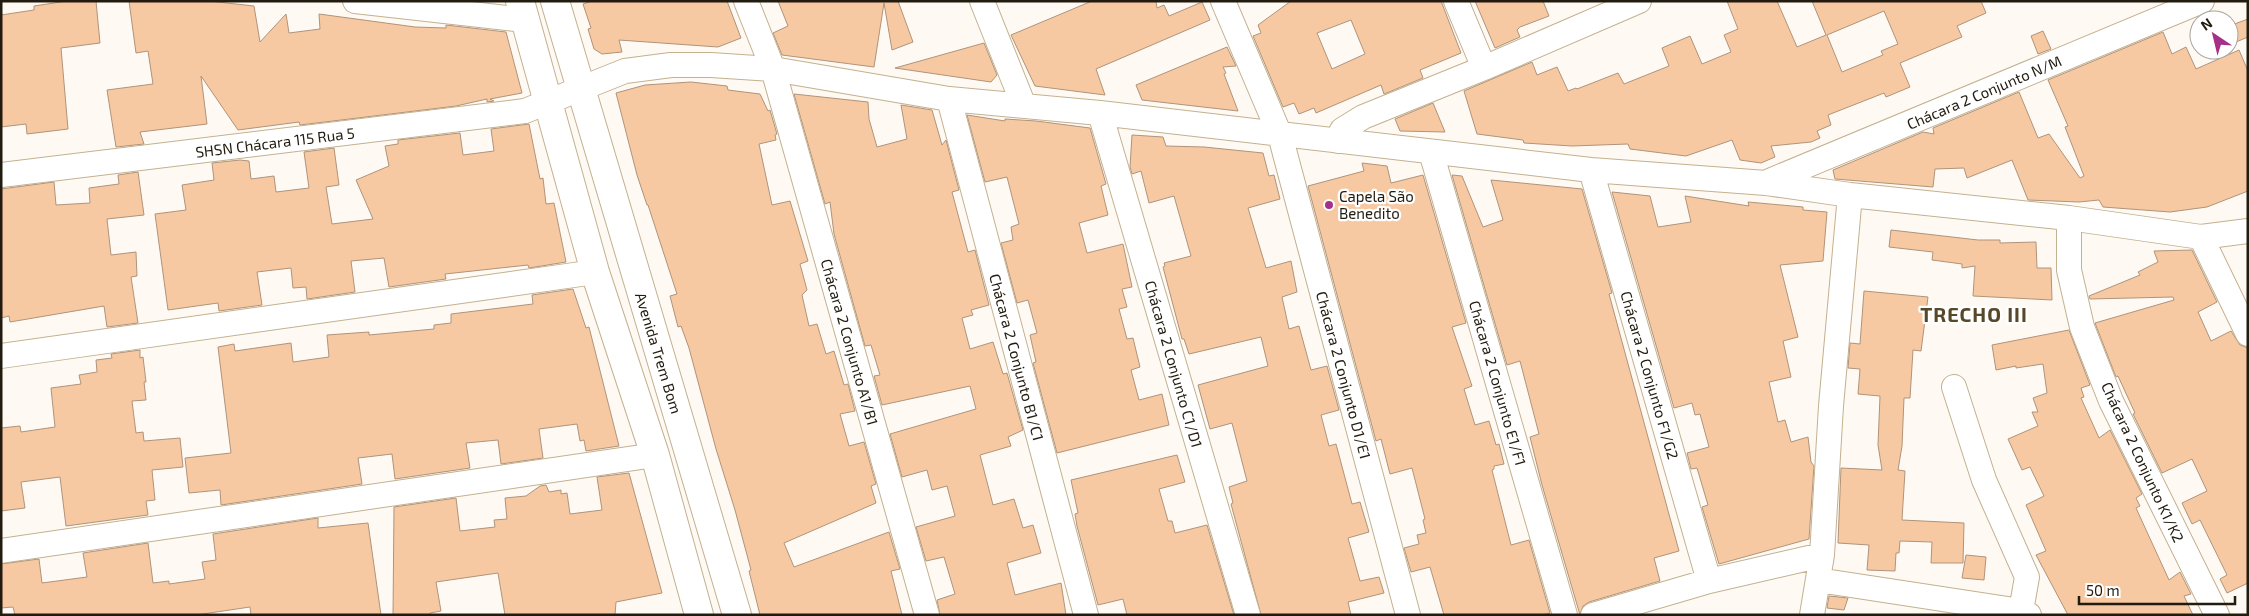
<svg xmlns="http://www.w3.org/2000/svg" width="2249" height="616" font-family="'Exo 2',sans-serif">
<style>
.building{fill:#f7c9a2;stroke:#b0937a;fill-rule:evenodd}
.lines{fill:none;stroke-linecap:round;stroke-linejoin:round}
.minor-casing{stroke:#c3b190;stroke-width:26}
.tertiary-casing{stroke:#c3b190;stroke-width:30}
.minor{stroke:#fff;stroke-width:24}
.tertiary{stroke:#fff;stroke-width:28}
.poi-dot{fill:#a63088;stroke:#fff;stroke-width:2}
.labels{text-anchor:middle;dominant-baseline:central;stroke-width:4.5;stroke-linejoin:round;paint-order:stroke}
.street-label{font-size:15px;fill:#221b0f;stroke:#fff}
.poi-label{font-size:15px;fill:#221b0f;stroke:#fff;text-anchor:start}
.district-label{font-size:20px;font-weight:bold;letter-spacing:1px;fill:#58482a;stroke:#fff}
</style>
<rect width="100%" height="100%" fill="#fefaf3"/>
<path class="building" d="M67,1H96L100,43L61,48L68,129L27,134L26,124L1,127V15L34,10V6Z
M129,1H209L254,6L260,42L286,14L289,33L320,29L319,14L415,27L446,28V25L506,32L522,93L490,99L494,101L487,102V99L456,106L300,125L299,122L238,130L201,76L207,124L140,132L144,144L116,147L107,90L153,84L148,51L136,53Z
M592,1H727L741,38L718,47L619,40L622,52L602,54L594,49L588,29L591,28L583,4Z
M778,1H898L913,42L892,50L884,3L874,67L782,55L773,33L788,26Z
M1092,1H1156L1157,8L1164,5L1169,16L1202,2L1210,20L1096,69L1105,95L1035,86L1011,35Z
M1291,1H1441L1461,53L1420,70L1423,78L1384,94L1381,85L1316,113L1314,108L1299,114L1294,103L1283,107L1253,36L1261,33L1258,25ZM1351,20L1365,54L1332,69L1317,33Z
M1475,1H1543L1549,16L1520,27L1517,30L1520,37L1495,48Z
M1727,1H1777L1797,47L1826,35L1812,1H1981L1986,13L1957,26L1962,37L1900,63L1910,87L1886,97L1884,93L1828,115L1831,125L1817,131L1820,138L1811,142L1771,146L1775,157L1761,163L1740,160L1732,140L1686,156L1630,149L1628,144L1572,146L1524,143L1523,140L1477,134L1464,91L1532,62L1537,75L1557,67L1568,91L1576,88L1577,89L1618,73L1624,84L1669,66L1662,48L1690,36L1702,64L1731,52L1724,35L1738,29ZM1884,11L1898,44L1881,51L1883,55L1842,72L1827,35Z
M2248,19V37L2236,42L2229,26Z
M2043,31L2051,49L2038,54L2031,36Z
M2163,32L2172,54L2186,47L2196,69L2239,50L2248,71V191L2207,207L2170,212L2103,207L2099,200L2079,202L2028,200L2012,160L1967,178L1964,168L1935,169L1933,187L1835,179L1833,170L1923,132L1934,134L1933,128L2019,92L2038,138L2049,134L2080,178L2084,176L2065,127L2068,126L2048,80Z
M984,43L997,75L991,82L895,68Z
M1227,47L1236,66L1223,67L1226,73L1224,74L1238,111L1142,100L1136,85Z
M691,82L727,86L728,90L760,94L768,111L770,110L777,134L775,135L776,140L759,144L772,205L790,201L808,261L800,264L807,290L802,295L809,326L817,324L826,354L834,351L844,385L848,384L855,411L840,414L849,446L864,442L876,484L871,486L876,503L784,543L794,567L889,532L900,569L891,571L902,615H760L749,571L751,570L735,510L716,449L689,348L681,326L678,327L670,296L677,294L648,205H647L637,175L616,93L645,85Z
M794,94L868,102L869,119L877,147L907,139L901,105L932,110L942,145L946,140L959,190L952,192L968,252L975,250L989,305L971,310L973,315L962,318L970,349L993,342L1003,374L1007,373L1023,430L1008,437L1011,446L980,455L993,505L1014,499L1023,528L1033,525L1041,553L1007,563L1015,595L1061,583L1066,615H940L937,600L955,594L944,557L926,561L916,527L955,516L947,486L932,490L927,470L902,477L890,434L976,409L970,386L882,405L874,376L880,375L871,345L865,346L834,234L830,202L825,204Z
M1433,103L1445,132L1400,131L1395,119Z
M967,115L1005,121V119L1036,121L1090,128L1106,184L1101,186L1108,215L1079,223L1087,253L1123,244L1132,287L1122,289L1127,307L1119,309L1127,339L1133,338L1140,367L1131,370L1139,400L1162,394L1169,425L1057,453L1033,363L1036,362L1030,335L1037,333L1028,300L1017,303L1001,243L1013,240L1011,227L1019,224L1007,177L985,182Z
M529,124L540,179L543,178L546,204L554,203L566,262L529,268L528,265L445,274L446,279L389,287L384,258L351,261L355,292L307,299L306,287L293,288L291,268L257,272L262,305L219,311L218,303L168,310L155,214L186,210L182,185L214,180L212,163L240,160L249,161L251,179L274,176L276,192L309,188L304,152L334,148L339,185L326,187L332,224L373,219L356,180L389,166L385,146L398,144V140L460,133L463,155L494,151L491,129Z
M1132,135L1163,137L1166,146L1204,147L1263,153L1269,176L1274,175L1280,199L1248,208L1266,268L1291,261L1297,292L1282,297L1289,329L1299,326L1311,370L1327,366L1339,410L1321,415L1329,446L1336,444L1352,504L1360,502L1369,532L1348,538L1360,581L1379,577L1384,593L1348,602L1351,615H1261L1231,504L1233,503L1229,487L1247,481L1232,423L1210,429L1198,385L1268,366L1261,337L1189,354L1184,339H1182L1163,267L1165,266L1164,263L1191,256L1174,196L1149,203L1141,171L1132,174L1130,167Z
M1362,163L1387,166L1391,183L1423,175L1466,323L1452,327L1472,386L1464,389L1475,425L1489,421L1496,445L1499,444L1504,464L1494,466V469L1492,470L1511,545L1529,540L1550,613L1542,615H1444L1430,567L1411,572L1404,548L1419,544L1417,535L1426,533L1423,520L1425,519L1412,468L1390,474L1381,439L1376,441L1308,186L1364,171Z
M138,172L144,215L107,219L111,255L136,252L137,276L131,277L138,323L107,327L104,306L10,322L9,316L1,318V189L54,182L56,205L90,203L89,188L119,184L118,175Z
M1452,175L1462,176L1483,227L1503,220L1491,180L1582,189L1612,293L1609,294L1679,551L1654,558L1660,581L1589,602L1583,606L1580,615L1542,485L1530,437L1539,434L1520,361L1507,365Z
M1612,192L1650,196L1658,227L1691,222L1685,196L1749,206L1748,202L1803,207V210L1827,212L1823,261L1780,265L1798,337L1783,341L1791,377L1769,382L1778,422L1785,420L1791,442L1808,437L1811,462L1814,466L1809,539L1719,564L1702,507L1708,505L1697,468L1691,469L1687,453L1709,447L1700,414L1695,415L1692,403L1674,408Z
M1891,230L1978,240H2000V243L2036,242L2037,268H2051L2052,300L1973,296L1975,266L1962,268V264L1932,260L1933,252L1889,247Z
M2192,250L2217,302L2198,312L2211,341L2231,331L2240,345L2248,348V583L2227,593L2220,579L2227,575L2200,520L2192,524L2182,503L2207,491L2192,459L2162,473L2133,414L2135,413L2118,376L2116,377L2095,323L2174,300L2173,297L2090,299L2089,296L2140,275L2138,272L2158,262L2154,251Z
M573,289L586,328L589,327L619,446L586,451L584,440L580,441L577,424L539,429L543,458L501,464L498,440L466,443L470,468L395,479L392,454L358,458L362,484L221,505L220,490L189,493L185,458L231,453L218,347L234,344L235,351L291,343L293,362L329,357L327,335L369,332V335L434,329V325L451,323V314L533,304L532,295Z
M1864,291L1928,297L1921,351L1913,350L1910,398H1904L1902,446L1898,470L1905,471L1902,520L1964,523L1963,563H1931L1932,542L1900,541L1899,553H1896L1895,571L1867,570L1869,545L1838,543L1841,468L1882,470L1878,445L1880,396L1858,394L1860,369L1848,368L1850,343L1860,344Z
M2069,330L2090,385L2081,388L2084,397L2081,398L2099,438L2110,430L2142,494L2136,498L2140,506L2136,508L2169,580L2180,572L2191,594L2184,596L2193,615H2068L2036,555L2046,551L2026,505L2044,496L2030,467L2022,470L2008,439L2038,426L2032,412H2038L2033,398L2047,393L2043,364L2016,368V366L1996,370L1992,345Z
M140,350V358L143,357L146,382H144L146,400L132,401L136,433L143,432L144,441L180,438L183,467L152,470L155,500L146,501L148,515L66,526L60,477L21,482L25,508L1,511V428L20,426L21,432L55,427L51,388L81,384L79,375L97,372L96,360L112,358L111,354Z
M1177,455L1185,482L1159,489L1168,521H1172L1175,533L1207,525L1234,615H1127L1123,599L1098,605L1077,526L1075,514L1078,513L1071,480Z
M629,473L662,593L616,602L615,615H505L498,573L436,582L441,611L430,613V615H393L394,507L456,498L460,531L495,527L494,520L507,519L505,498L526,496L540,486L546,485L549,492L561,490V494L567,493L570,514L602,510L597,477Z
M318,518V528L368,523L381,615H251L250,607L196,615H15L13,607L1,608V564L39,559L42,583L87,577L83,553L148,543L153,583L169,581V584L205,579L202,562L216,560L213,534Z
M1966,555L1986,557L1984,580L1962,578Z
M1829,596L1848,598L1844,610L1827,608Z"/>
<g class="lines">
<defs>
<path id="minor" d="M355,1L525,20
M746,1L773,69L927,615
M982,1L1024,106
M1223,1L1280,135L1408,615
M1456,1L1484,68
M949,99L1086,615
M1100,113L1248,615
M1338,141L1342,130L1363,117L1484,68L1639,1
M1431,152L1565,615
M1591,170L1709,581
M1,175L525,111L625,71L671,65H711L773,69L949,99L1100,113L1591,170L1766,183L1850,195L2069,218L2201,237L2248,231
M1767,182L2202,1
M2069,218V270L2082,327L2111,401L2217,615
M2201,237L2248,334
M1,356L595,272
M1954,387L1984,480L2027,577L2021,611
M1,551L655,455
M1818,580L2021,611L2029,615
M1593,615L1709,581L1822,555
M1812,615L1822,555L1831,406L1850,195"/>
<path id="tertiary" d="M520,1L595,272L655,455L699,615
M555,1L737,615"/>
</defs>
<use href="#minor" class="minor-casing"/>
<use href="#tertiary" class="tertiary-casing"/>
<use href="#minor" class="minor"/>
<use href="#tertiary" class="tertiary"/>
</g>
<circle class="poi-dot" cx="1329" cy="205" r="5"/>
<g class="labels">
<g class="street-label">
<text transform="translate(1984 92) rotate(-23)">Chácara 2 Conjunto N/M</text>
<text transform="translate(275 142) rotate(-7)">SHSN Chácara 115 Rua 5</text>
<text transform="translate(850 342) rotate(74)">Chácara 2 Conjunto A1/B1</text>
<text transform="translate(659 353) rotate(73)">Avenida Trem Bom</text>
<text transform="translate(1017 357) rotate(75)">Chácara 2 Conjunto B1/C1</text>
<text transform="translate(1174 364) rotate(74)">Chácara 2 Conjunto C1/D1</text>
<text transform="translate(1344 375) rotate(75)">Chácara 2 Conjunto D1/E1</text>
<text transform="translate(1650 375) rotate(74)">Chácara 2 Conjunto F1/G2</text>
<text transform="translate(1498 383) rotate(74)">Chácara 2 Conjunto E1/F1</text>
<text transform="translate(2143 462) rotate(65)">Chácara 2 Conjunto K1/K2</text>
</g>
<g class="poi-label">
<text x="1339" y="196">Capela São<tspan x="1339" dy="17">Benedito</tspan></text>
</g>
<g class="district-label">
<text x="1974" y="314">TRECHO III</text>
</g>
</g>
<rect width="2249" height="616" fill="none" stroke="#221b0f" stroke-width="5"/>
<g transform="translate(2214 35) rotate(325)"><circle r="24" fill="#ffffff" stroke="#a7a49f"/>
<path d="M0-4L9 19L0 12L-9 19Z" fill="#a63088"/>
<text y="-8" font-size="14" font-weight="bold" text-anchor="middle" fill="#221b0f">N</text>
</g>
<path d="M2079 596v8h156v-8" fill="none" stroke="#221b0f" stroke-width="2.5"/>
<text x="2086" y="596" font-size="15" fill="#221b0f" stroke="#ffffff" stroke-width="4" paint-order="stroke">50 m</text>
</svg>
